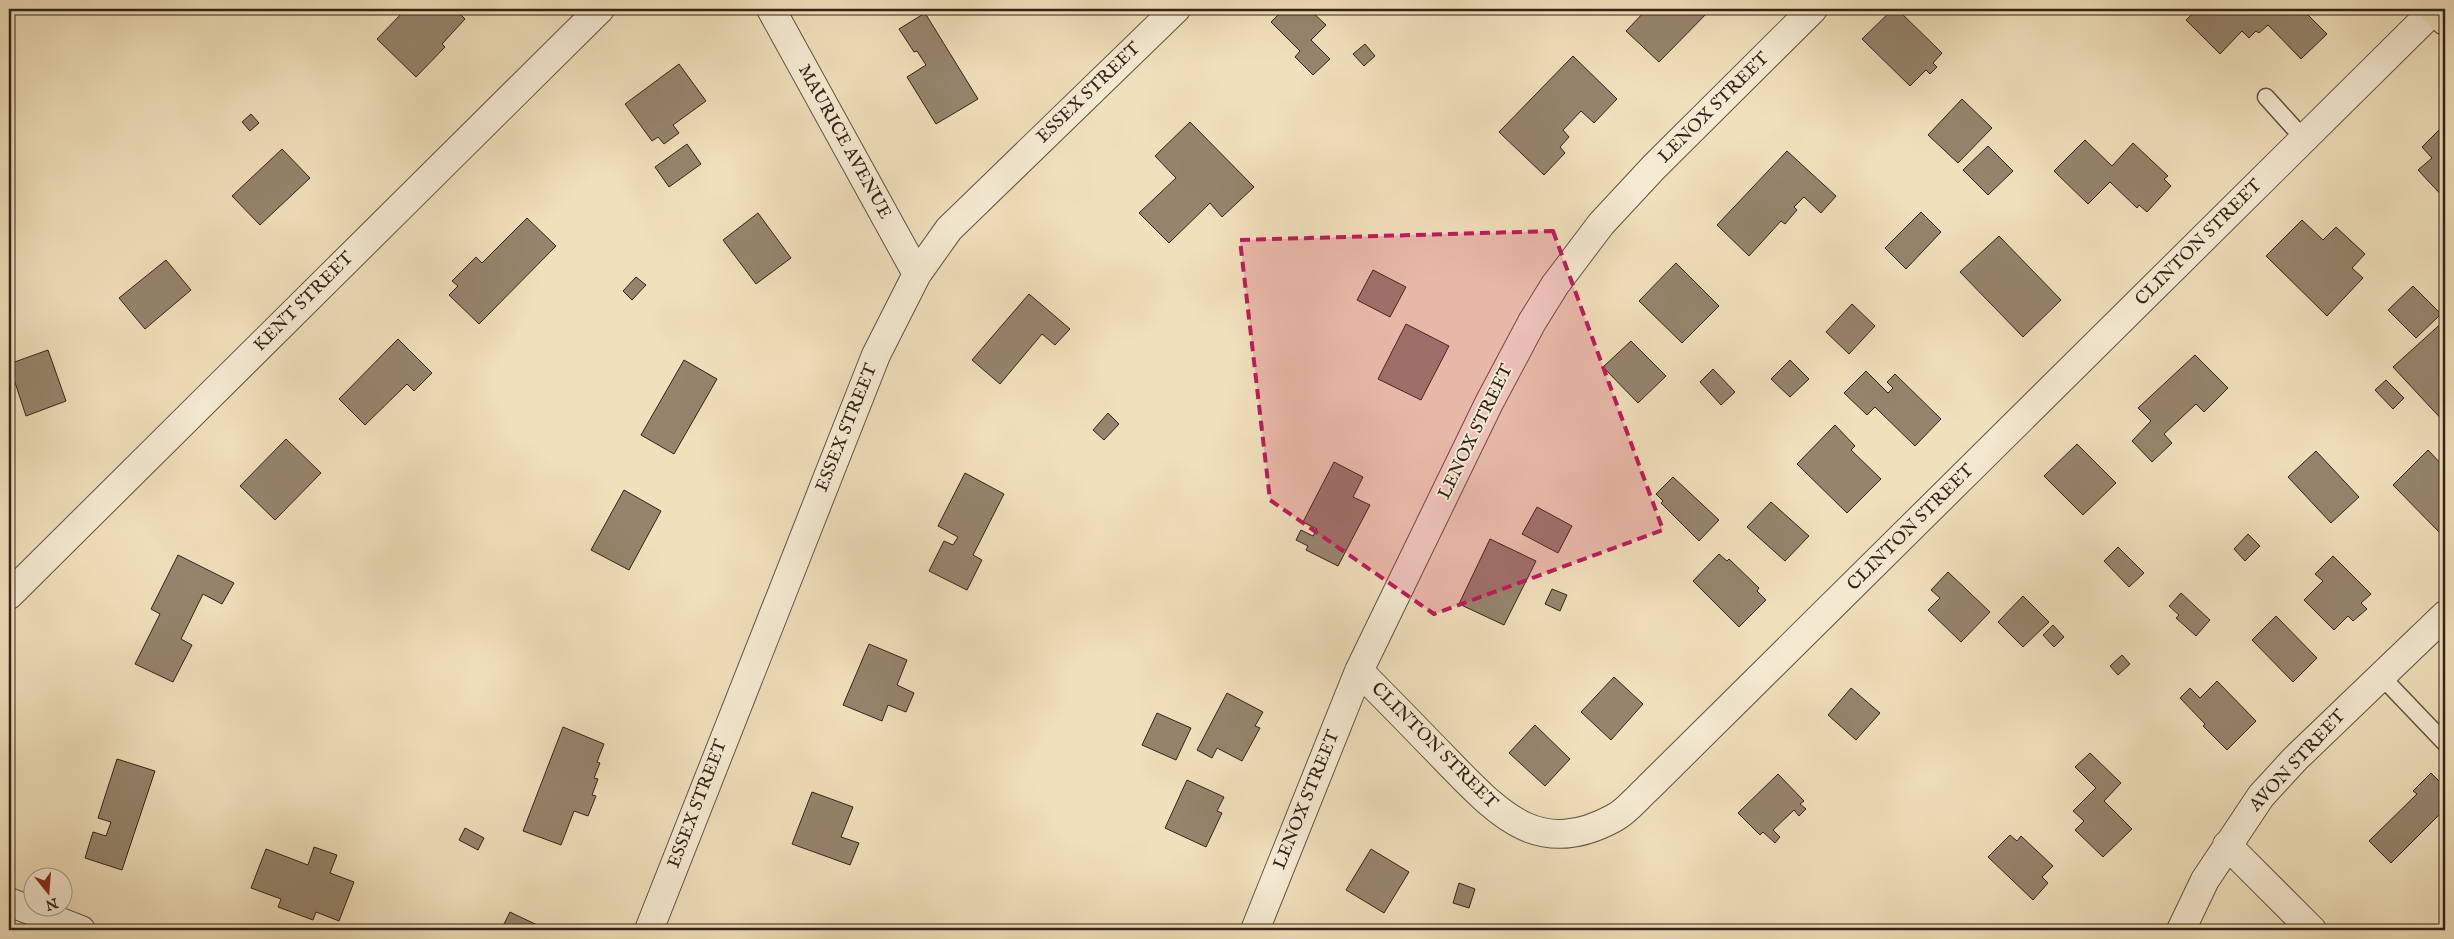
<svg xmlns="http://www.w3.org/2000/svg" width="2454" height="939" font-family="'IM FELL English',serif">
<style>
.building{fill:#95856d;stroke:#332219}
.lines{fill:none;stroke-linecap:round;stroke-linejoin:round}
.service-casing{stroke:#625242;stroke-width:19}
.minor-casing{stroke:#625242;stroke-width:30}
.trunk-casing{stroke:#332219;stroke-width:30}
.service{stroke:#f5ebd3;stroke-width:16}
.minor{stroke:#f5ebd3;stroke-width:28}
.trunk{stroke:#f0e0bb;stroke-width:28}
.marked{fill:#c2185b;fill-opacity:0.2;stroke:#c2185b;stroke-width:4;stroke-dasharray:10 6;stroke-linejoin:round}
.labels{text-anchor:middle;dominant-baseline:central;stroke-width:4;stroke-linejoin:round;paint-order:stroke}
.street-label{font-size:18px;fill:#332219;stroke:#f5ebd3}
</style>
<rect width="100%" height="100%" fill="#f0e0bb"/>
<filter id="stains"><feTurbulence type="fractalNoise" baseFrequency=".004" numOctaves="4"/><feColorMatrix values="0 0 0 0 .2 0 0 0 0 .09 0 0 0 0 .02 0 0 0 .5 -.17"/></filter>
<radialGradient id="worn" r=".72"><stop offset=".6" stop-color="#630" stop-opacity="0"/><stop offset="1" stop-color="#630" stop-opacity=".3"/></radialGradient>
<path class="building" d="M406,9H461L458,12L465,19L442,44L445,47L416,77L377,39Z
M1274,9H1309L1326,25L1311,40L1330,59L1313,75L1295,57L1300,51L1271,22L1279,14Z
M1647,9H1711L1659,62L1626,31Z
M1893,9H1897L1942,53L1933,63L1937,67L1930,74L1926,70L1910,86L1862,39Z
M2198,9H2302L2327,34L2301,59L2268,25L2259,33L2256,31L2249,38L2242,31L2220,54L2186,20Z
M925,13L978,99L936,124L907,77L926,65L917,51L914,52L899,29Z
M1365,44L1375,56L1364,66L1353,54Z
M1573,56L1617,99L1594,123L1581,111L1563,130L1569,137L1560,147L1565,153L1544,175L1499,132Z
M679,64L706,101L673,125L679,133L664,144L658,137L652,141L625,104Z
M1962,99L1992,128L1958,163L1928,135Z
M251,114L259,123L250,131L242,122Z
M1190,122L1254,187L1222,217L1210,203L1169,243L1139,213L1176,178L1155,156Z
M2439,130L2445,136V199L2418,170L2432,158L2422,147Z
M2085,140L2112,166L2133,143L2168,176L2164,179L2171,186L2147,212L2139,205L2137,208L2110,182L2088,204L2054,171Z
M687,144L701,164L669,187L655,167Z
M1988,146L2013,171L1988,195L1963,170Z
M282,149L310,178L260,225L232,196Z
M1787,151L1836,196L1821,213L1804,197L1794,207L1797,210L1785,224L1781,221L1749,256L1717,225Z
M1921,212L1941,232L1906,269L1885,248Z
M758,213L791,258L756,284L723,240Z
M527,218L556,246L479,324L449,295L458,286L452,281L476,257L482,263Z
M2302,220L2323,240L2336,227L2365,254L2352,268L2363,278L2327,316L2266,256Z
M1999,236L2061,300L2023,337L1960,272Z
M166,260L191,290L145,329L119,298Z
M1676,263L1719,306L1682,343L1639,301Z
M1373,270L1406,287L1390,317L1357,300Z
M636,277L646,285L632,300L623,291Z
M2413,286L2441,314L2416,338L2388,310Z
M1029,294L1070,329L1055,345L1042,334L1000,384L972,360Z
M1852,304L1875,326L1849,354L1826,332Z
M2445,320V423L2393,367Z
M1406,324L1449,346L1421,400L1378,379Z
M398,339L432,373L414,391L407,384L365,425L339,399Z
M1631,341L1666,376L1638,403L1603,367Z
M48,350L66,401L26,416L9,364Z
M2195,355L2228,388L2204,412L2196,404L2164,434L2172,443L2152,462L2132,441L2151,421L2138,408Z
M684,360L717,379L674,454L641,435Z
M1790,360L1809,379L1790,397L1771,379Z
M1713,369L1735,392L1721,405L1700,382Z
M1866,371L1888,393L1893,388L1887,382L1895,374L1941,419L1915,446L1875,407L1867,415L1844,393Z
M2386,380L2404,398L2393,409L2375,390Z
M1108,413L1119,424L1104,440L1093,430Z
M1835,425L1855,446L1851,450L1881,479L1847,513L1797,464Z
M286,439L321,473L275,520L240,486Z
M2077,444L2116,483L2083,515L2044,476Z
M2428,450L2445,468V530L2441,534L2393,485Z
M2316,451L2359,497L2331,523L2288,477Z
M1334,462L1363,477L1353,497L1370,505L1338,566L1306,550L1308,546L1296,540L1301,530L1313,536L1317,529L1303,522Z
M965,473L1004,494L973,555L982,560L967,590L929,571L944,541L953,545L958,537L938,526Z
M1673,477L1719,520L1699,541L1661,503L1663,501L1656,494Z
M624,490L661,511L629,570L591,550Z
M1771,502L1809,536L1785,561L1747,527Z
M1537,507L1572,526L1558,553L1522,534Z
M2248,534L2260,546L2245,561L2234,549Z
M1490,539L1536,561L1504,625L1459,604Z
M2118,547L2144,573L2129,587L2104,561Z
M1719,554L1727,561L1729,559L1759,588L1757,591L1766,600L1739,627L1693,581Z
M178,555L234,583L222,604L203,594L181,639L192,645L173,682L135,664L160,614L151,609Z
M2333,556L2371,594L2361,603L2367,609L2353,621L2348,616L2334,630L2304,600L2323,581L2315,574Z
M1948,572L1990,612L1961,642L1928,610L1940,598L1931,590Z
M1552,589L1567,595L1560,611L1545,604Z
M2181,593L2210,620L2196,636L2176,618L2179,615L2169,606Z
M2023,596L2049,622L2023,647L1998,622Z
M2276,616L2317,658L2293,682L2252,640Z
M2053,625L2064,637L2054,647L2043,635Z
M869,644L907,660L897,685L914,693L906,712L888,705L882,721L843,705Z
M2122,655L2130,664L2118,675L2110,666Z
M1614,677L1643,704L1611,740L1581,712Z
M2217,681L2256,721L2227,750L2203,726L2205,724L2180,698L2190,688L2200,698Z
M1851,688L1880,713L1856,740L1828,715Z
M1227,693L1263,712L1255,726L1260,728L1242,761L1217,748L1212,758L1197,750Z
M1157,713L1191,728L1176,760L1142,745Z
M1535,725L1570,759L1545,786L1509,753Z
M563,727L604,744L597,762L600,763L594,778L598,779L592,795L596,796L588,816L574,811L561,845L523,831Z
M2090,753L2121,783L2104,801L2132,829L2103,857L2075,830L2084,821L2073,811L2096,788L2075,767Z
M117,759L155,771L122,870L85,858L93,832L106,836L111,822L98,818Z
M2431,773L2445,787V809L2391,863L2369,841L2417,794L2413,791Z
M1778,774L1804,801L1800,804L1806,809L1799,816L1794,810L1773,830L1780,837L1775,843L1763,832L1760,835L1738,813Z
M1187,780L1224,797L1217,811L1222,813L1206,847L1165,828Z
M812,792L853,807L841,837L859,843L850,865L792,844Z
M465,828L484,838L478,850L459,840Z
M2010,835L2017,841L2021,836L2053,866L2042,877L2048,883L2033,900L1988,857Z
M314,847L337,855L330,873L354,882L339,921L316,912L313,920L278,907L281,899L251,888L266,849L308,865Z
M1371,849L1409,872L1384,913L1346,890Z
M1459,883L1475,889L1469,908L1453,903Z
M510,912L516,915L548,930H501Z
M2445,915V927L2440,921Z"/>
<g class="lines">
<defs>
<path id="service" d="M2266,97L2304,139
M2381,676L2445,743"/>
<path id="minor" d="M771,9L917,274
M9,595L600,9
M1359,671C1390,702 1420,733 1450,764C1499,814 1539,859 1614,818C1626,812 1637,798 1648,788L2434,10
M2227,845L2312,930
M9,902L81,930
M649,930L876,355L917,274L949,229L1176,9
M1255,930L1359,671L1489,403L1532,322L1555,285L1601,224L1654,167L1813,9
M2181,930L2205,880L2261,796L2295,759L2445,615"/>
<path id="trunk" d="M2433,9L2445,21"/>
</defs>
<use href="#service" class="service-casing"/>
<use href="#minor" class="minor-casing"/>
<use href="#trunk" class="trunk-casing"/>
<use href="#service" class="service"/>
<use href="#minor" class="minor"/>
<use href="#trunk" class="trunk"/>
</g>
<path class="marked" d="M1553,231L1663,530L1434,614L1270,500L1240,240Z"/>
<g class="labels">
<g class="street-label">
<text transform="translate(1089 93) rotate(-44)">ESSEX STREET</text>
<text transform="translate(1714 108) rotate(-45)">LENOX STREET</text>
<text transform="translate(844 142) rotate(61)">MAURICE AVENUE</text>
<text transform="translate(2199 243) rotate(-45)">CLINTON STREET</text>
<text transform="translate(304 302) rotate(-45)">KENT STREET</text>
<text transform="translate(847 428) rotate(-68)">ESSEX STREET</text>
<text transform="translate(1476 432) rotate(-64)">LENOX STREET</text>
<text transform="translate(1911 528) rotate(-45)">CLINTON STREET</text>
<text transform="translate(1434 746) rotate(45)">CLINTON STREET</text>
<text transform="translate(2298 761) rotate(-47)">AVON STREET</text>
<text transform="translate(1307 800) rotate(-68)">LENOX STREET</text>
<text transform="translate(698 804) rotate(-69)">ESSEX STREET</text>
</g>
</g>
<rect width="2454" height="939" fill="none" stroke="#f0e0bb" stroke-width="30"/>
<rect x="10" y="10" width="2434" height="919" fill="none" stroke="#332219" stroke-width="2.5"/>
<rect x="15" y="15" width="2424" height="909" fill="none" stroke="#332219"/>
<g transform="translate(48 892) rotate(163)"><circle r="24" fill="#f5ebd3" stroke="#a79b89"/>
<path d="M0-4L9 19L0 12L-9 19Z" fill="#8f2418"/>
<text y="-8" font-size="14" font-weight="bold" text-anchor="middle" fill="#332219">N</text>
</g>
<rect width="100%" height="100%" filter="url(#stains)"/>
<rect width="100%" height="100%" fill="url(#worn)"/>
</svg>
